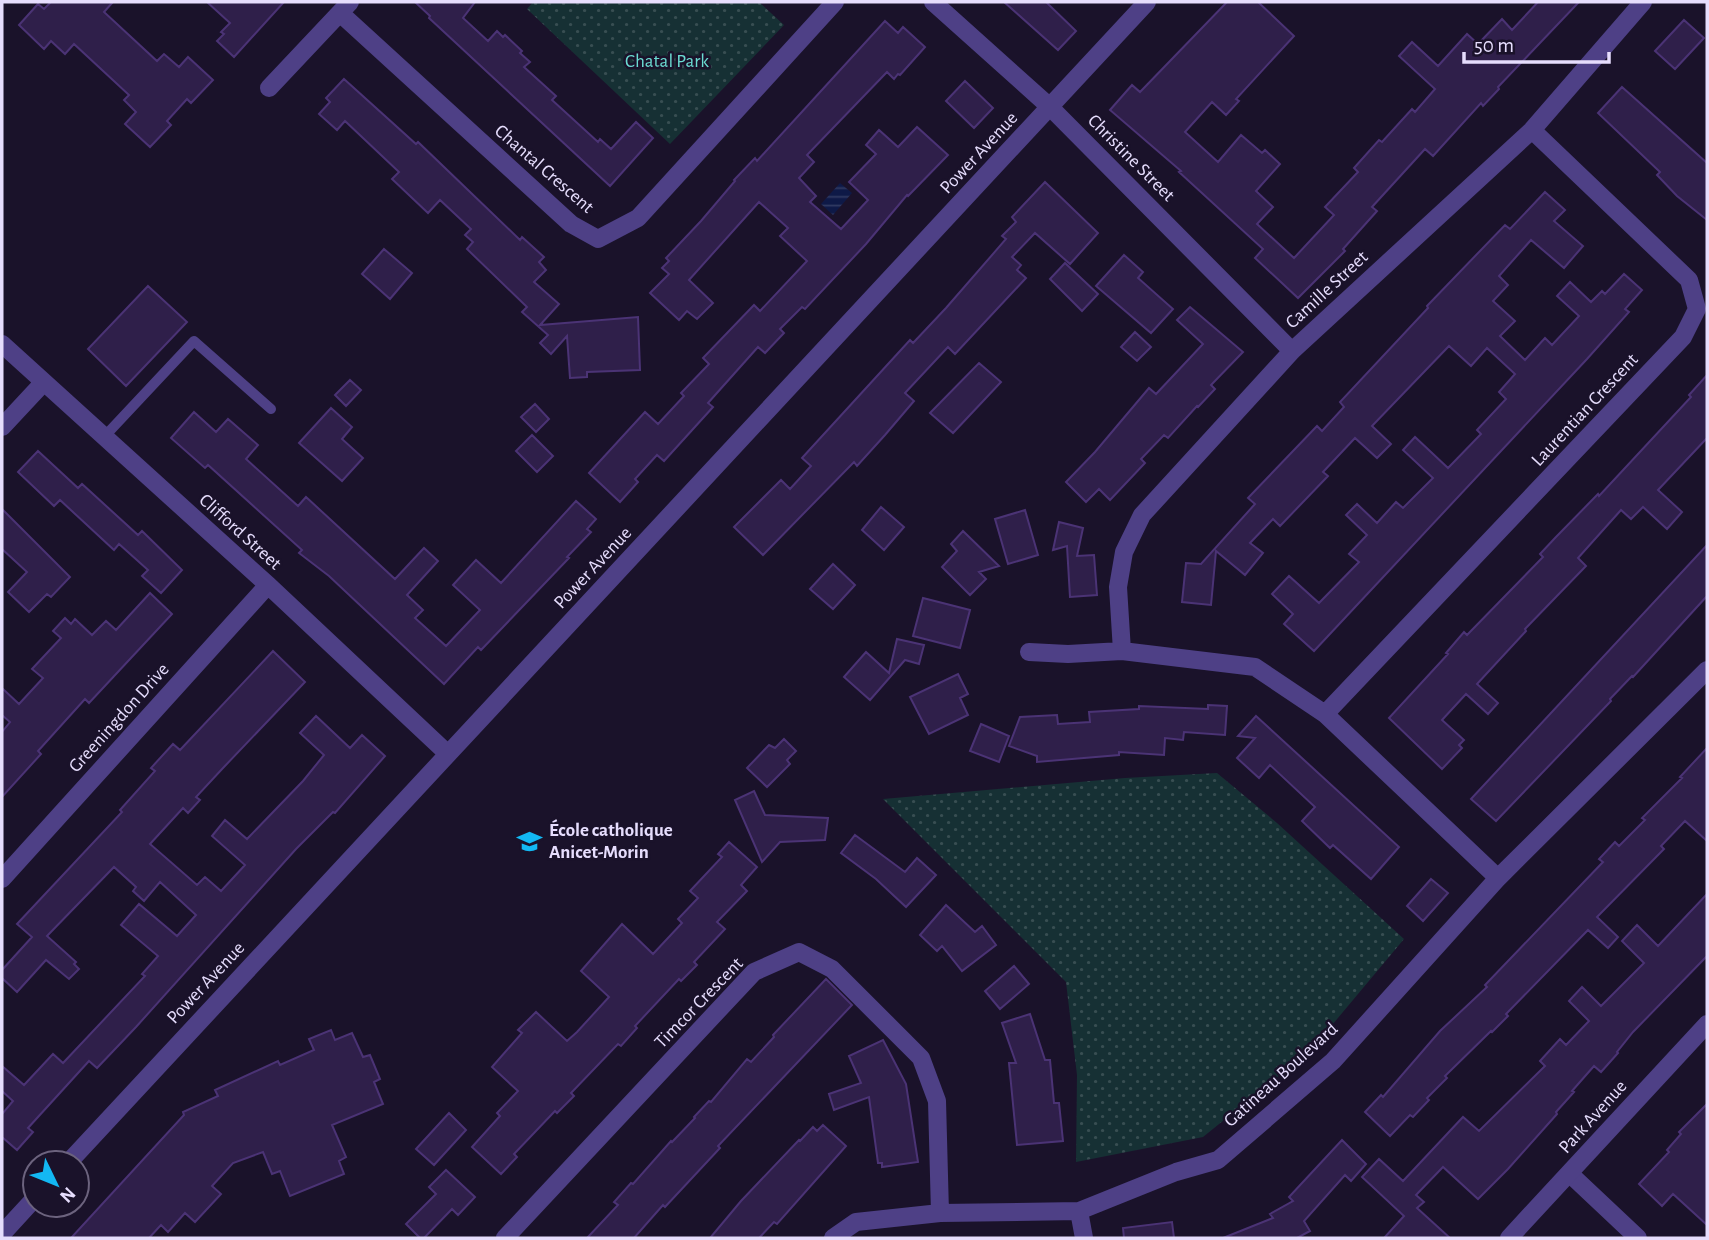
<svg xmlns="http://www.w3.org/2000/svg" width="1709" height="1240" font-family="'Alegreya Sans',sans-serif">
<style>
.park{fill:url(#park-dots)}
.water{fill:url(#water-rules)}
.building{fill:#2f1f4a;stroke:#4b3375;stroke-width:2}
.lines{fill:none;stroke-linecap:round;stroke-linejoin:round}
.service{stroke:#4e4086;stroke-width:10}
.minor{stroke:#4e4086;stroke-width:18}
.tertiary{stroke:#4e4086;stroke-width:18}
.labels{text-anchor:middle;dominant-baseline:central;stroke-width:5;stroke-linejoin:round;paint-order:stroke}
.park-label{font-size:19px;fill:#6bdbd2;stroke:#1a122a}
.street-label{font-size:19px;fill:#e6ddfd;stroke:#1a122a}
.poi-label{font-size:19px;font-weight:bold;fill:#e6ddfd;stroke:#1a122a;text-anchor:start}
</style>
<defs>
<pattern id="park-dots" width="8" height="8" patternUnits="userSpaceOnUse" patternTransform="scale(1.75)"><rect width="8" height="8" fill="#163034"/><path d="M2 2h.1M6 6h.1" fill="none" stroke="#384e52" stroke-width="1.8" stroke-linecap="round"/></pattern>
<pattern id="water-rules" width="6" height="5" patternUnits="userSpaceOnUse" patternTransform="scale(1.75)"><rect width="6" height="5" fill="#0e1947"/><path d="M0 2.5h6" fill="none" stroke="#313a62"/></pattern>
</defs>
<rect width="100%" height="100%" fill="#1a122a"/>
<path class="park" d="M533,2H759L784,25L670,144L527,9Z
M1217,773L1277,823L1404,939L1312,1049L1203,1137L1076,1162L1077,1075L1066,982L883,799L1125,778Z"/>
<path class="water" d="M840,183L852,193L833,215L821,204Z"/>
<path class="building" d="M51,2H113L104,12L157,61L164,54L179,67L188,57L213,80L191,103L187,99L167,121L171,125L150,147L125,124L136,112L124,100L129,95L74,44L65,54L51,41L44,49L19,25L38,4L44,9Z
M207,2H284L234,57L217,41L224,34L221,32L230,23Z
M415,2H475L463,18L488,41L497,31L503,37L505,35L522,51L520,53L530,62L524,67L556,96L552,100L598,142L600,139L611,149L636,122L653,138L610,186L429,18L430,16Z
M1004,2H1046L1076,31L1058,50Z
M1227,2H1258L1294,36L1236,99L1239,101L1226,115L1212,102L1185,132L1218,162L1241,135L1262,153L1265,150L1280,164L1256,191L1273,207L1257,224L1294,258L1334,215L1325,207L1358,172L1354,168L1379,140L1382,142L1412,109L1415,112L1435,89L1399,56L1412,42L1438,66L1467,34L1478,44L1502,19L1512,30L1538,2H1579L1498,87L1499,89L1483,106L1481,103L1433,156L1425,149L1372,207L1377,211L1343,249L1345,251L1298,298L1255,258L1263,249L1179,172L1181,171L1110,110L1132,85L1140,92Z
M1684,20L1704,38L1675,69L1655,51Z
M885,21L898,33L903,27L925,47L900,75L898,74L894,79L887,72L807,155L814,162L799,178L816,196L810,202L841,229L868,200L849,182L876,154L866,145L879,130L898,147L917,127L948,155L908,196L907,195L866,244L805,309L802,307L780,329L784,333L765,353L758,347L708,403L713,407L664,461L657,455L635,479L638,482L620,502L589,473L645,412L658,424L684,396L681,393L709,364L703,358L754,305L760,311L807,261L780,236L788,228L759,202L689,280L713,303L697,319L687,311L679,320L650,293L669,274L662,268L669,261L666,258L701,221L735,181L734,180L755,158L757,161Z
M344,79L416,144L418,142L520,240L522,237L544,257L539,262L546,270L534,282L559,304L540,325L638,317L640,370L587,372V377L570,378L567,336L551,354L540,343L548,335L522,312L527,307L467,249L473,242L465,235L471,229L440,200L428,213L392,179L399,172L345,121L337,130L319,114L330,102L326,98Z
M965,81L993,108L974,128L946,101Z
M1622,87L1707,163V220L1677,196L1657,175L1660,172L1598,113Z
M1045,182L1098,233L1070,264L1035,233L1012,257L1021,265L1017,270L1026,278L955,354L948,347L905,393L914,401L885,435L857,466L854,462L763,555L734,527L781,480L790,489L811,466L802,458L910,340L913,343L946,308L1006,239L1002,236L1016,222L1012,217Z
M1545,192L1565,210L1554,221L1583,246L1564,268L1531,240L1499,276L1508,285L1493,301L1515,321L1500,336L1525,360L1545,338L1552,345L1579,316L1557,296L1570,282L1591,302L1602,291L1605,294L1624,274L1642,290L1625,309L1629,312L1587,359L1314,651L1284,624L1293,614L1272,594L1289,576L1319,603L1359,562L1349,554L1367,535L1346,515L1357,504L1377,523L1396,502L1403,508L1433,478L1403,450L1415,437L1448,468L1481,434L1477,430L1506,399L1499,392L1515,374L1487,348L1471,366L1449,346L1372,426L1391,444L1377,458L1355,438L1323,472L1328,476L1280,526L1273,519L1250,543L1263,553L1245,575L1216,551L1211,605L1182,602L1186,563L1201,564L1255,504L1248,498L1317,426L1322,431L1344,407L1340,402L1428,308L1427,306L1505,225L1510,229Z
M384,249L412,273L390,299L362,274Z
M1124,255L1143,272L1138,278L1173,309L1151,333L1096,286Z
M1065,263L1098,294L1082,311L1050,279Z
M148,286L187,322L126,386L88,349Z
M1190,307L1243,352L1211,385L1215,389L1198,407L1197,406L1168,438L1164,435L1141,459L1145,463L1110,500L1099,489L1086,502L1066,482L1095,452L1149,388L1156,394L1203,344L1177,320Z
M1135,332L1151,347L1137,361L1121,347Z
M979,363L1001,382L953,433L930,413Z
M1707,375V438L1658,490L1682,512L1667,529L1643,507L1631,519L1621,510L1578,558L1586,566L1525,629L1526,631L1477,684L1498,703L1488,714L1466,694L1442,720L1464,740L1459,745L1462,748L1442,769L1389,718L1448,654L1446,653L1464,632L1467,635L1543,557L1540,554L1555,538L1598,494L1599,496L1691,397L1689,395Z
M350,380L361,390L346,406L335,395Z
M535,404L549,419L536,432L521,417Z
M331,408L352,427L342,439L363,458L342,481L299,443Z
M194,412L216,432L228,419L258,445L246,459L298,506L306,497L395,579L424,548L438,561L407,595L423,610L415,618L446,646L480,610L453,585L476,560L501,583L576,501L596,519L587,529L591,532L567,557L569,558L481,650L478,647L444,684L329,576L299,553L302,550L208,465L205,468L171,438Z
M532,435L553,456L537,472L516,451Z
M38,451L78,488L82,484L138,535L142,531L182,570L161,593L142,576L148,570L119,544L114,550L60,500L54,506L18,472Z
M881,507L904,527L884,550L862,530Z
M2,509L70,577L51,597L47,594L29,612L8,592L27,572L2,549Z
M1025,510L1038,555L1008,564L995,519Z
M1059,522L1083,528L1077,556L1094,555L1097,595L1070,597L1067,546L1053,550Z
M963,531L999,566L979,572L986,579L970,595L942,567L957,551L951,544Z
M1707,545V596L1633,677L1632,676L1610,699L1611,701L1496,821L1471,799Z
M833,564L855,585L833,609L810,589Z
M150,593L172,614L89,703L85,699L38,751L41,754L2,797V732L10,722L2,715V688L19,704L43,678L32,669L61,638L53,631L65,618L71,624L75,619L92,635L106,621L116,630Z
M923,598L970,610L960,648L913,636Z
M897,639L924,645L919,664L905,660L870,700L844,677L866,652L889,673Z
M273,651L305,682L223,768L196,797L200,800L188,813L183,808L150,844L197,885L205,877L221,891L245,865L212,836L225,820L247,839L303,781L324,755L300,733L316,716L350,748L362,735L385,756L335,813L333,812L296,849L136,1027L97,1068L89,1061L28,1128L33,1132L17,1150L2,1137V1114L13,1101L2,1091V1066L24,1085L53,1054L63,1063L145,976L142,974L158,956L121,925L139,904L177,936L196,915L160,882L144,901L133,891L136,887L114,867L47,936L76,962L74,964L79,969L69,979L46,960L17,992L2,978V970L32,937L17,924L122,812L120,810L155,771L151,768L173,744L180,750Z
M958,674L968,694L960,698L968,715L929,734L910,697Z
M1208,705L1227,706L1225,735L1184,732L1183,740L1165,738L1164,755L1119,752V755L1037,762V756L1009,746L1020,717L1057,715L1058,724L1090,722L1089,712L1139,709V706L1208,709Z
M1256,716L1399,847L1371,879L1333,845L1330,848L1302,821L1315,807L1270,765L1259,778L1237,758L1255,738L1238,736Z
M981,724L1009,736L999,762L970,751Z
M784,739L796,751L787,760L790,764L767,787L747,768L769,745L775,748Z
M1707,748V841L1685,821L1661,846L1664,849L1597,917L1618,937L1608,948L1588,930L1506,1014L1508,1016L1492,1032L1491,1031L1445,1076L1447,1078L1427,1098L1429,1100L1413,1117L1410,1115L1390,1136L1365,1112L1381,1095L1383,1097L1440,1031L1487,987L1485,985L1603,862L1599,859L1615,842L1619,846L1645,820L1642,818L1682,778L1680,777Z
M754,791L765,815L828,818L825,840L780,842L762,862L735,800Z
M855,835L905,872L917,858L936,875L906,907L876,879L841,853Z
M729,842L757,867L741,885L747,891L717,922L725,929L694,962L697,965L681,981L679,979L635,1026L637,1028L621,1046L618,1044L571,1093L574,1096L557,1113L555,1111L514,1154L517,1157L501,1174L472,1147L500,1116L497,1113L518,1091L492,1067L522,1033L518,1030L536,1012L567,1041L577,1032L609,997L581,971L622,924L653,954L682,923L678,919L698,898L690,891L722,857L718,854Z
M1431,879L1448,893L1423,921L1407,906Z
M1707,894V956L1633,1032L1617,1052L1618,1053L1601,1072L1594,1066L1572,1091L1574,1092L1556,1112L1557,1114L1508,1169L1478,1199L1443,1167L1416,1195L1424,1202L1417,1208L1450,1238H1384L1404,1216L1362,1177L1379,1159L1403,1181L1463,1117L1479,1131L1545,1066L1540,1061L1560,1039L1566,1045L1589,1021L1569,1001L1582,987L1601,1006L1644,963L1622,941L1637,925L1658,946Z
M946,905L975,932L982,926L996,945L962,971L942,946L937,951L920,935Z
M1014,966L1029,984L1000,1009L985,991Z
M826,979L852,1005L718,1146L720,1148L665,1207L663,1205L634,1238H587L618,1205L614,1202L631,1183L633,1184L671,1141L672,1142L695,1118L694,1117L709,1101L711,1102L747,1059L751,1062L774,1037L773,1035Z
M1030,1014L1045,1060H1050L1054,1103H1059L1063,1141L1017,1145L1009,1063H1016L1002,1023Z
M331,1030L335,1040L352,1033L363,1057L370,1055L380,1079L374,1082L383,1104L332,1125L346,1157L339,1161L344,1174L290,1196L280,1171L272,1174L263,1152L233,1163L212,1186L221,1194L195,1222L185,1213L168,1232L161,1225L149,1238H71L184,1115L183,1112L218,1096L215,1090L278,1061L280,1065L314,1050L309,1039Z
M883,1040L906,1084L918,1162L882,1167V1163H878L869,1097L834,1110L829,1094L861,1083L849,1056Z
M1707,1104V1225L1673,1194L1662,1206L1639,1184L1669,1152L1667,1150L1681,1134L1679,1132Z
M449,1113L466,1130L434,1165L416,1149Z
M823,1125L846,1146L777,1224L774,1222L759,1238H710L741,1201L799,1140L800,1141L813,1127L817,1131Z
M1342,1140L1366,1164L1351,1181L1345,1175L1304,1221L1310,1231L1297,1238H1223L1273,1218L1270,1214L1293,1201L1289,1197Z
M446,1170L475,1197L458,1215L452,1209L424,1238H420L406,1224L436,1194L429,1187Z
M1172,1222L1174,1238H1124L1123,1228Z"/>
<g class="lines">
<path class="service" d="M104,437L194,341L271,409"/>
<path class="minor" d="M933,2L1050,107L1292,351
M340,13L571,224L598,239L638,218L835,2
M269,88L350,2
M2,344L268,585L448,754
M2,427L44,382
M1122,651L1118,587L1124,552L1142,515L1292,351L1532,130L1643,2
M1029,652L1068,654L1122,651L1255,667L1325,714L1498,878
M1325,714L1683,337L1697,309L1689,280L1532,130
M2,879L268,585
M68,1163L1147,2
M1570,1174L1638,1238
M1079,1211L1084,1238
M2,1234L35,1198
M505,1238L754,972L799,952L832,969L921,1058L937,1101L940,1213
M833,1238L856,1222L940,1213L1079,1211L1176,1172L1218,1160L1333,1061L1498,878L1707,670"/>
<path class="tertiary" d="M1509,1238L1707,1024"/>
</g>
<defs>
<symbol id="school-bare" viewBox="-9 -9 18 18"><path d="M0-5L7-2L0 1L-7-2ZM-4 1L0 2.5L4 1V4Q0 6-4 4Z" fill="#13b8f3" stroke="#1a122a" stroke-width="2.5" paint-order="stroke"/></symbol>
</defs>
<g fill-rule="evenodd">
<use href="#school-bare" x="512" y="824" width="35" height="35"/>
</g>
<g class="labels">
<g class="park-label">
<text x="667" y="61">Chatal Park</text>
</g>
<g class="street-label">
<text transform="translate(979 153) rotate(-47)">Power Avenue</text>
<text transform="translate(1131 158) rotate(45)">Christine Street</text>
<text transform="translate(544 169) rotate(41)">Chantal Crescent</text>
<text transform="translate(1327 290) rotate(-43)">Camille Street</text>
<text transform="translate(1585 410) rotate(-47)">Laurentian Crescent</text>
<text transform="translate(240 532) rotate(42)">Clifford Street</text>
<text transform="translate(593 568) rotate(-47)">Power Avenue</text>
<text transform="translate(119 718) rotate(-48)">Greeningdon Drive</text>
<text transform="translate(206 983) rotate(-47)">Power Avenue</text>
<text transform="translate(699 1003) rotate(-46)">Timcor Crescent</text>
<text transform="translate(1281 1075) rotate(-42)">Gatineau Boulevard</text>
<text transform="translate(1593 1117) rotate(-48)">Park Avenue</text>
</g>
<g class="poi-label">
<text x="549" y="830">École catholique<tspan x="549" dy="22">Anicet-Morin</tspan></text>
</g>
</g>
<rect width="1709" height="1240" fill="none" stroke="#e6ddfd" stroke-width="7"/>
<g transform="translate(56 1184) rotate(133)"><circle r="33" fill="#1a122a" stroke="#6c637e" stroke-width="2"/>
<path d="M0-5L12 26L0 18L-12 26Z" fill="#13b8f3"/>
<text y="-10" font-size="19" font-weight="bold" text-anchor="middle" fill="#e6ddfd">N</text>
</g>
<path d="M1464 52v10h145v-10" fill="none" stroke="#e6ddfd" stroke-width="3.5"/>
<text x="1474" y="52" font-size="21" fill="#e6ddfd" stroke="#1a122a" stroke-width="5" paint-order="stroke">50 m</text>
</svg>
